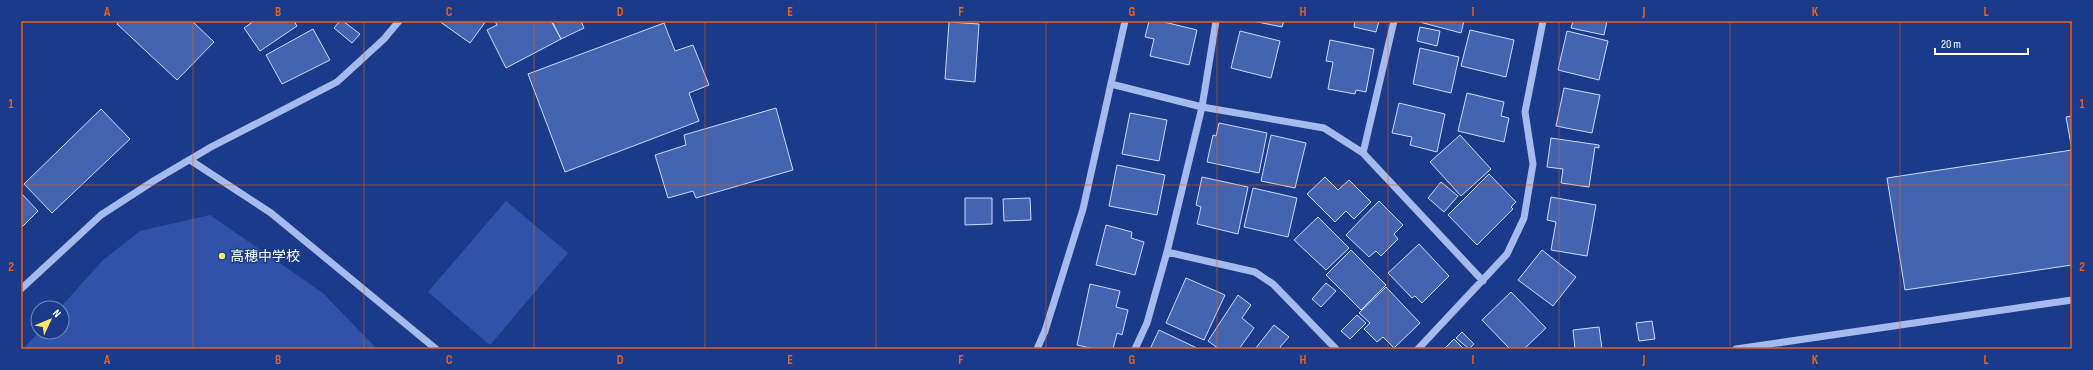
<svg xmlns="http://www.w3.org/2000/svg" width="2093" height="370" font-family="'Sofia Sans Condensed','Noto Sans JP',sans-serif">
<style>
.garden{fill:#2e53a8}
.building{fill:#4464b2;stroke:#cbd9f9}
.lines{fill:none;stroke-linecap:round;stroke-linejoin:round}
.minor{stroke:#a6bbed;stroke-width:7}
.grid{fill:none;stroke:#e96118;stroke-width:1;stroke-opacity:0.55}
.poi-dot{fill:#fee963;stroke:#1b3b8a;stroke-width:1.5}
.labels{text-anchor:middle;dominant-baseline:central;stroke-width:3;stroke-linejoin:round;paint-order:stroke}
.poi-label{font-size:14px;fill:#fff;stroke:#1b3b8a;text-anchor:start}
.neatline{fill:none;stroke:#e96118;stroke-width:1.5}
.grid-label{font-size:13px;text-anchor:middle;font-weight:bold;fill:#e96118}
</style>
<rect width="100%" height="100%" fill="#1b3b8a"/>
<path class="garden" d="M506,201L568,253L490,345L428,292Z
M210,215L323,293L377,349H23L39,332H62V308H60L102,261L140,231Z"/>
<path class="building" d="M119,21H192L214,42L177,80L117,24Z
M254,21H294L297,26L260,51L244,28Z
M340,21H343L360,34L352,43L334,28Z
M439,21H486L470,43Z
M495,21H551L561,39L506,68L487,30L497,25Z
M552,21H581L584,28L561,39Z
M1149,21H1160L1197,30L1189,65L1150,56L1154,39L1145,37Z
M1253,21H1284L1282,27Z
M1355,21H1379L1376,32L1354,27Z
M1416,21H1464L1461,33Z
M1573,21H1607L1604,35L1571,28Z
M949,22L979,24L975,82L945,79Z
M664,23L675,51L693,45L709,85L689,93L699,121L565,172L528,74Z
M1420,27L1440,31L1437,46L1417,41Z
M313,29L330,60L282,84L266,55Z
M1470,30L1514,40L1506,77L1461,66Z
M1240,31L1280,41L1271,78L1231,68Z
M1567,31L1608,41L1599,80L1558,70Z
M1330,40L1374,49L1366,92L1356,90L1355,94L1328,89L1333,62L1326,61Z
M1420,48L1459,57L1451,93L1413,84Z
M1564,88L1600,95L1592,133L1556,126Z
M1467,93L1504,102L1501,116L1509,118L1504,142L1458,131Z
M1399,103L1445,114L1437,152L1410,145L1412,137L1392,133Z
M776,108L793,170L696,198L693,191L668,198L655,155L686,145L684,135Z
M101,109L130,139L52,213L24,184Z
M1130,113L1167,120L1159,161L1122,154Z
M2072,116V265L1905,290L1887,178L2072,150L2066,117Z
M1219,123L1267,133L1259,173L1207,162L1213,135L1216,136Z
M1271,135L1306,143L1295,188L1261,181Z
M1460,135L1491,169L1461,196L1430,162Z
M1551,138L1599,145V148L1595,147L1589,187L1561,183L1563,169L1547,167Z
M1117,165L1165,175L1157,215L1109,206Z
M1489,174L1516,202L1511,207L1513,209L1477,245L1448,215Z
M1202,177L1248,187L1238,234L1197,224L1201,207L1196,205Z
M1325,177L1338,190L1349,180L1371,202L1354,219L1346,211L1335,222L1307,194Z
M1441,182L1458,196L1444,212L1428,198Z
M1253,188L1297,198L1288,237L1244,227Z
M21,193L38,211L21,228Z
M1551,197L1596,205L1587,256L1551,250L1556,222L1547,220Z
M965,198H992V224L965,225Z
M1030,198L1031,220L1004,221L1003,199Z
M1379,201L1403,225L1394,234L1398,239L1381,256L1376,251L1369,257L1346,235Z
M1318,217L1349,248L1326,270L1294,240Z
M1106,225L1132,232L1131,238L1144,242L1135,275L1096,265Z
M1419,244L1449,276L1422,303L1415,296L1412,298L1388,273Z
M1351,250L1386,285L1361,310L1326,275Z
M1542,250L1576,277L1553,306L1518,280Z
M1186,278L1225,295L1204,340L1166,323Z
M1326,283L1336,291L1321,307L1312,299Z
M1090,284L1120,291L1116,307L1128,310L1122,335L1117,333L1113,349H1095L1077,345Z
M1386,287L1420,323L1394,348L1383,337L1377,342L1364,329L1370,323L1359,313Z
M1511,292L1546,328L1524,349H1510L1482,320Z
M1238,295L1251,305L1242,318L1254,328L1239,349H1219L1208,341Z
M1357,315L1366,323L1350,339L1341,331Z
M1652,321L1655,339L1639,341L1636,323Z
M1274,325L1289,337L1280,347L1282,349H1255Z
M1599,327L1602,349H1575L1573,330Z
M1159,330L1199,349H1150Z
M1462,332L1474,344L1469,349L1456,338Z
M1454,339L1464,349H1444Z"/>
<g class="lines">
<path class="minor" d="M1111,84L1202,107L1324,128L1363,153L1483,281
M1363,153L1394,21
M190,160L271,213L436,349
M1167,252L1255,272L1273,284L1336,349
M21,289L101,215L155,180L211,147L337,82L384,39L399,21
M1037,349L1045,331L1083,209L1125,21
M1135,349L1147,323L1167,252L1202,107L1216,21
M1418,349L1507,254L1524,218L1533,164L1525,112L1543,21
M1736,349L2072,300"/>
</g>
<path class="grid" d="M193,21V349M364,21V349M534,21V349M705,21V349M876,21V349M1046,21V349M1217,21V349M1388,21V349M1559,21V349M1730,21V349M1900,21V349M21,185H2072"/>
<circle class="poi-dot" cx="222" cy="256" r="4"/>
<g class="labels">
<g class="poi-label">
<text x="230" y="256">高穂中学校</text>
</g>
</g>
<rect width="2093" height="370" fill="none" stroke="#1b3b8a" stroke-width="44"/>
<g transform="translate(50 320) rotate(46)"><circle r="19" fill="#1b3b8a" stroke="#7689b9"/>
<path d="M0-3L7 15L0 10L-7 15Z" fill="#fee963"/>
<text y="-6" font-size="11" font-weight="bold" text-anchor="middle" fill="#ffffff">N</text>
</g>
<path d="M1935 48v6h93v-6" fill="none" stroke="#ffffff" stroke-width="2"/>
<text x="1941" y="48" font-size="12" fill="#ffffff" stroke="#1b3b8a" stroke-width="3" paint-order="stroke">20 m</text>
<rect x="22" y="22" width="2049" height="326" class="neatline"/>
<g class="grid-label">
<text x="107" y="16">A</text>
<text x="278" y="16">B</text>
<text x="449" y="16">C</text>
<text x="620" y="16">D</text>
<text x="790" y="16">E</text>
<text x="961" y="16">F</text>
<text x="1132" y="16">G</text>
<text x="1303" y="16">H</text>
<text x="1473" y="16">I</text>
<text x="1644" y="16">J</text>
<text x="1815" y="16">K</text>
<text x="1986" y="16">L</text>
<text x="11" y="108">1</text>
<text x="2082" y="108">1</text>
<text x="11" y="271">2</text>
<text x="2082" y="271">2</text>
<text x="107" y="364">A</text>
<text x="278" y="364">B</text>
<text x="449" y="364">C</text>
<text x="620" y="364">D</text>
<text x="790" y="364">E</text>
<text x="961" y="364">F</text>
<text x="1132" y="364">G</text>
<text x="1303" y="364">H</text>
<text x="1473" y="364">I</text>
<text x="1644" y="364">J</text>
<text x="1815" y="364">K</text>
<text x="1986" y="364">L</text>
</g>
</svg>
